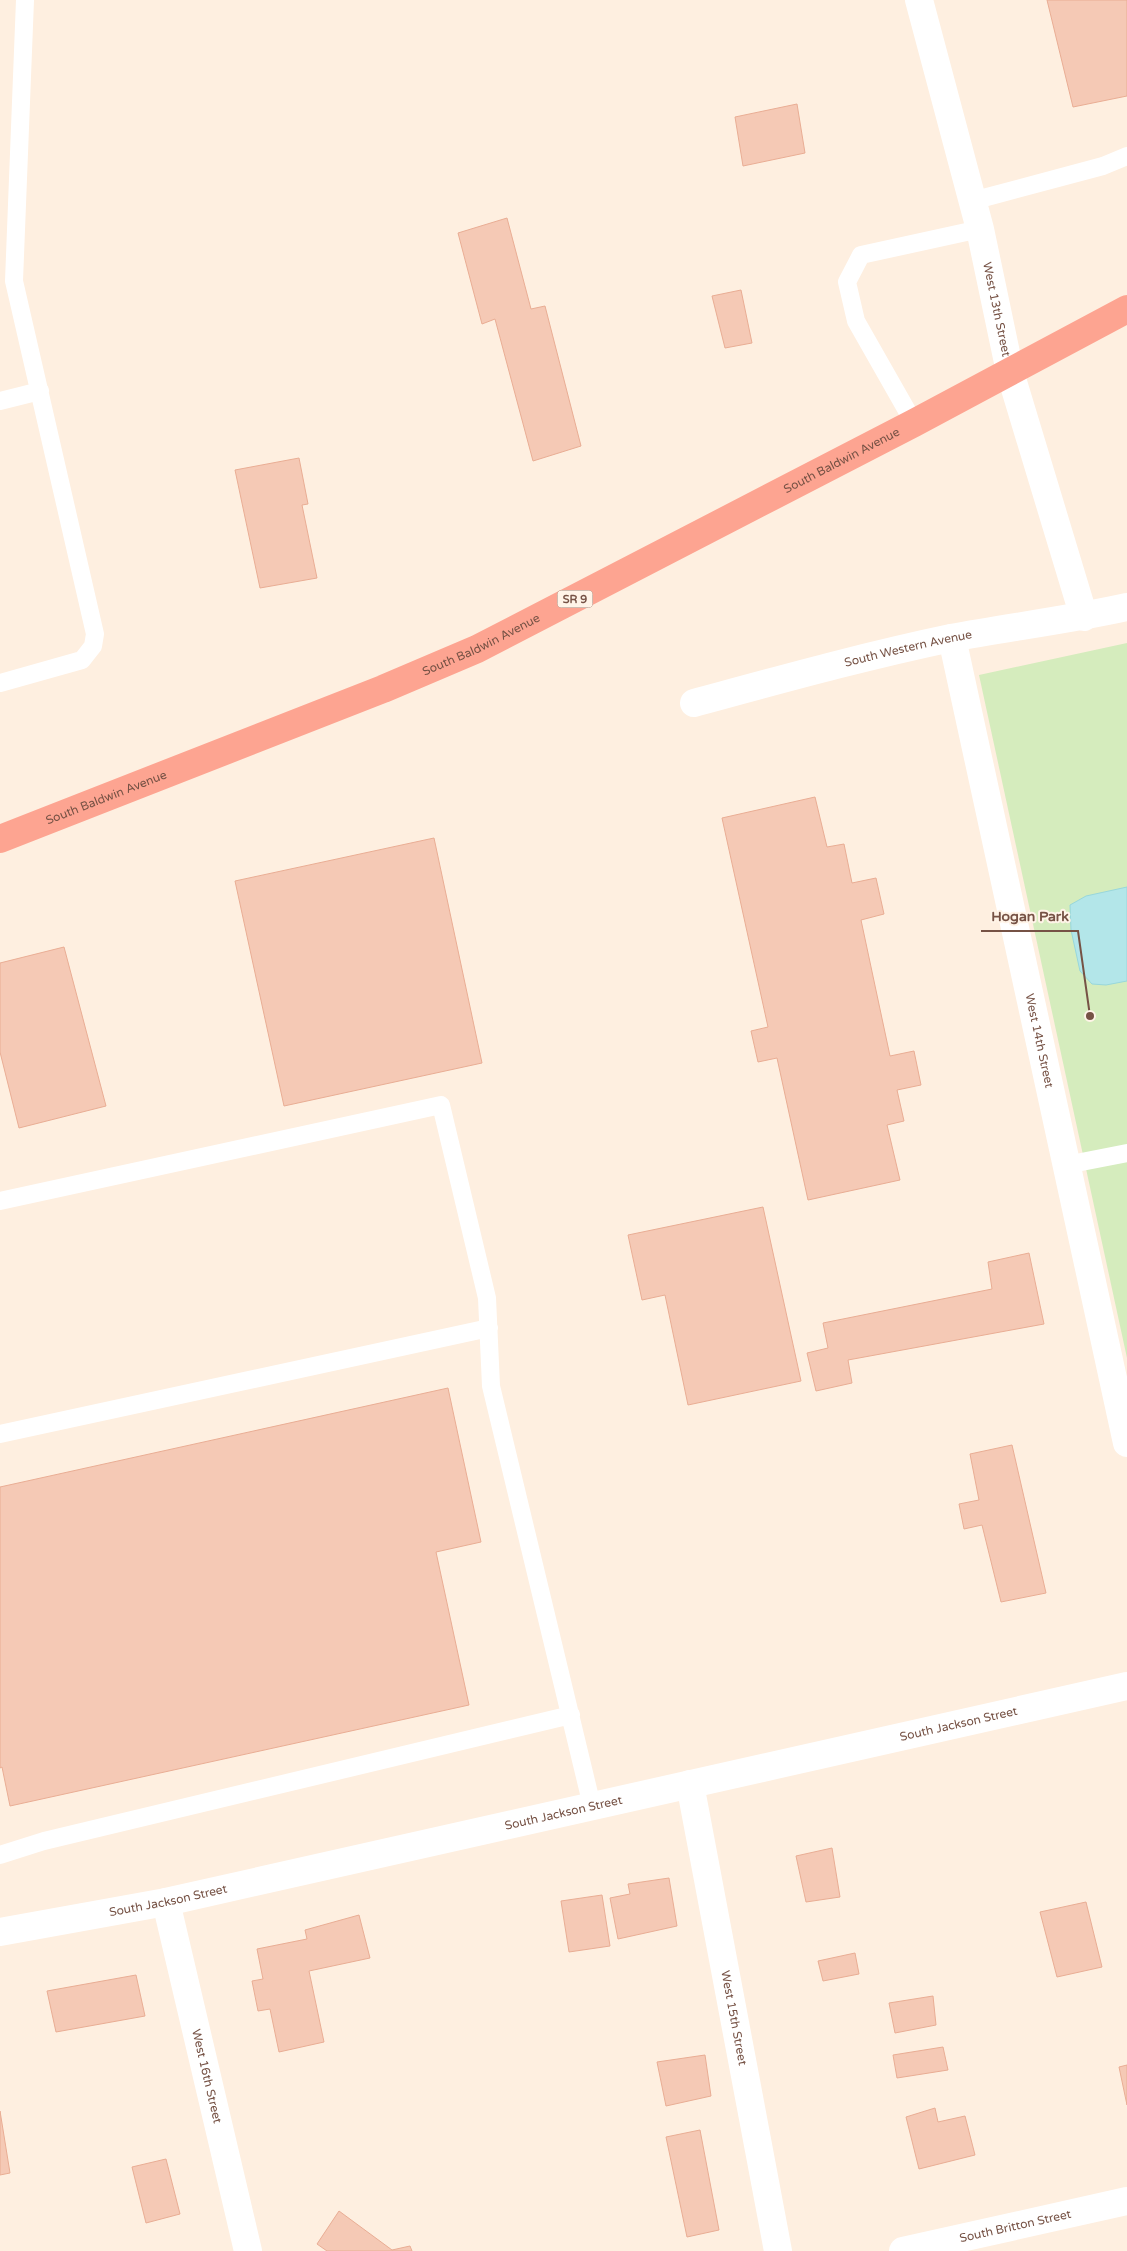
<svg xmlns="http://www.w3.org/2000/svg" width="1127" height="2251" font-family="'Varela Round',sans-serif">
<style>
.green{fill:#d5ecbd}
.water{fill:#b3e6e9;stroke:#98d7db}
.building{fill:#f5c9b5;stroke:#e9ad94}
.lines{fill:none;stroke-linecap:round;stroke-linejoin:round}
.lane{stroke:#fff;stroke-width:18}
.street{stroke:#fff;stroke-width:28}
.highway{stroke:#fda491;stroke-width:28}
.labels{text-anchor:middle;dominant-baseline:central;stroke-width:4;stroke-linejoin:round;paint-order:stroke}
.shield{fill:#fff4e8;stroke:#9f8376;stroke-width:1}
.shield-label{font-size:11px;font-weight:bold;fill:#765245}
.street-label{font-size:12px;fill:#765245;stroke:#fff4e8}
.leader{fill:none;stroke:#765245;stroke-width:2}
.callout-dot{fill:#765245;stroke:#fff4e8;stroke-width:2}
.callout-label{font-size:14px;text-anchor:middle;font-weight:bold;fill:#765245;stroke:#fff4e8;stroke-width:4;stroke-linejoin:round;paint-order:stroke}
</style>
<rect width="100%" height="100%" fill="#feefe0"/>
<path class="green" d="M1127,643V1358L979,675Z"/>
<path class="water" d="M1127,887V981L1106,985L1092,984L1080,971L1071,930L1070,905L1086,896Z"/>
<path class="building" d="M1047,0H1127V96L1073,107Z
M797,104L805,153L743,166L735,117Z
M507,218L531,309L545,306L581,446L533,461L495,319L482,324L458,233Z
M741,290L752,343L725,348L712,296Z
M299,458L308,504L302,505L317,578L260,588L235,470Z
M815,797L827,847L844,844L852,883L876,878L884,914L861,920L890,1056L914,1051L921,1085L897,1090L904,1121L887,1125L900,1180L808,1200L777,1058L758,1062L751,1031L768,1027L722,818Z
M434,838L482,1063L284,1106L235,881Z
M64,947L106,1106L19,1128L0,1052V963Z
M763,1207L801,1381L688,1405L665,1295L642,1300L628,1235Z
M1029,1253L1044,1324L848,1360L852,1383L816,1391L807,1353L828,1348L823,1323L992,1289L988,1262Z
M448,1388L481,1542L436,1552L469,1705L10,1806L2,1767L0,1768V1487Z
M1012,1445L1046,1593L1001,1602L982,1525L964,1529L959,1504L979,1500L970,1454Z
M832,1848L840,1897L806,1902L796,1856Z
M669,1878L677,1926L618,1939L610,1898L630,1894L628,1884Z
M602,1895L610,1946L569,1952L561,1901Z
M1086,1902L1102,1967L1057,1977L1040,1912Z
M359,1915L370,1958L309,1971L324,2042L279,2052L270,2009L258,2011L252,1981L263,1979L257,1949L307,1939L305,1930Z
M855,1953L859,1974L823,1981L818,1961Z
M136,1975L145,2016L56,2032L47,1991Z
M933,1996L936,2025L895,2033L889,2003Z
M943,2047L948,2070L897,2078L893,2055Z
M705,2055L711,2096L666,2106L657,2062Z
M1127,2065V2105L1119,2067Z
M935,2108L938,2122L965,2116L975,2155L919,2169L906,2117Z
M0,2111L10,2173L0,2175Z
M700,2130L719,2230L687,2237L666,2137Z
M166,2159L180,2214L146,2223L132,2167Z
M339,2211L392,2250L410,2246L412,2251H327L317,2244Z"/>
<g class="lines">
<path class="lane" d="M972,201L1103,166L1127,156
M0,401L40,391
M914,423L856,321L847,282L861,255L980,229
M0,683L82,660L93,646L95,634L14,281L25,0
M1066,1165L1127,1153
M0,1201L441,1105L487,1298L491,1386L592,1806
M0,1434L489,1328
M0,1855L44,1841L571,1715"/>
<g class="street">
<path id="s1" d="M919,0L980,229L1010,372L1084,617"/>
<path id="s2" d="M952,638L1127,1443"/>
<path id="s3" d="M694,703C779,680 865,656 951,638C1010,627 1069,620 1127,607"/>
<path id="s4" d="M690,1784L778,2251"/>
<path id="s5" d="M166,1902L248,2251"/>
<path id="s6" d="M0,1932L166,1902L1127,1686"/>
<path id="s7" d="M903,2251L1127,2201"/>
</g>
<path class="highway" id="s8" d="M0,839L383,689L477,649L914,423L1127,309"/>
</g>
<g class="labels">
<rect class="shield" x="557.5" y="590.5" width="35" height="17" rx="4"/>
<g class="shield-label">
<text x="575" y="599">SR 9</text>
</g>
<g class="street-label">
<text stroke="none"><textPath href="#s1" startOffset="319">West 13th Street</textPath></text>
<text stroke="none"><textPath href="#s8" startOffset="924">South Baldwin Avenue</textPath></text>
<text stroke="none"><textPath href="#s8" startOffset="519">South Baldwin Avenue</textPath></text>
<text stroke="none"><textPath href="#s3" startOffset="221">South Western Avenue</textPath></text>
<text stroke="none"><textPath href="#s8" startOffset="114">South Baldwin Avenue</textPath></text>
<text stroke="none"><textPath href="#s2" startOffset="412">West 14th Street</textPath></text>
<text stroke="none"><textPath href="#s6" startOffset="981">South Jackson Street</textPath></text>
<text stroke="none"><textPath href="#s6" startOffset="576">South Jackson Street</textPath></text>
<text stroke="none"><textPath href="#s6" startOffset="171">South Jackson Street</textPath></text>
<text stroke="none"><textPath href="#s4" startOffset="238">West 15th Street</textPath></text>
<text stroke="none"><textPath href="#s5" startOffset="179">West 16th Street</textPath></text>
<text stroke="none"><textPath href="#s7" startOffset="115">South Britton Street</textPath></text>
</g>
</g>
<path class="leader" d="M1090 1016L1078 931H981"/>
<circle class="callout-dot" cx="1090" cy="1016" r="5"/>
<g class="callout-label">
<text x="1030" y="921">Hogan Park</text>
</g>
</svg>
